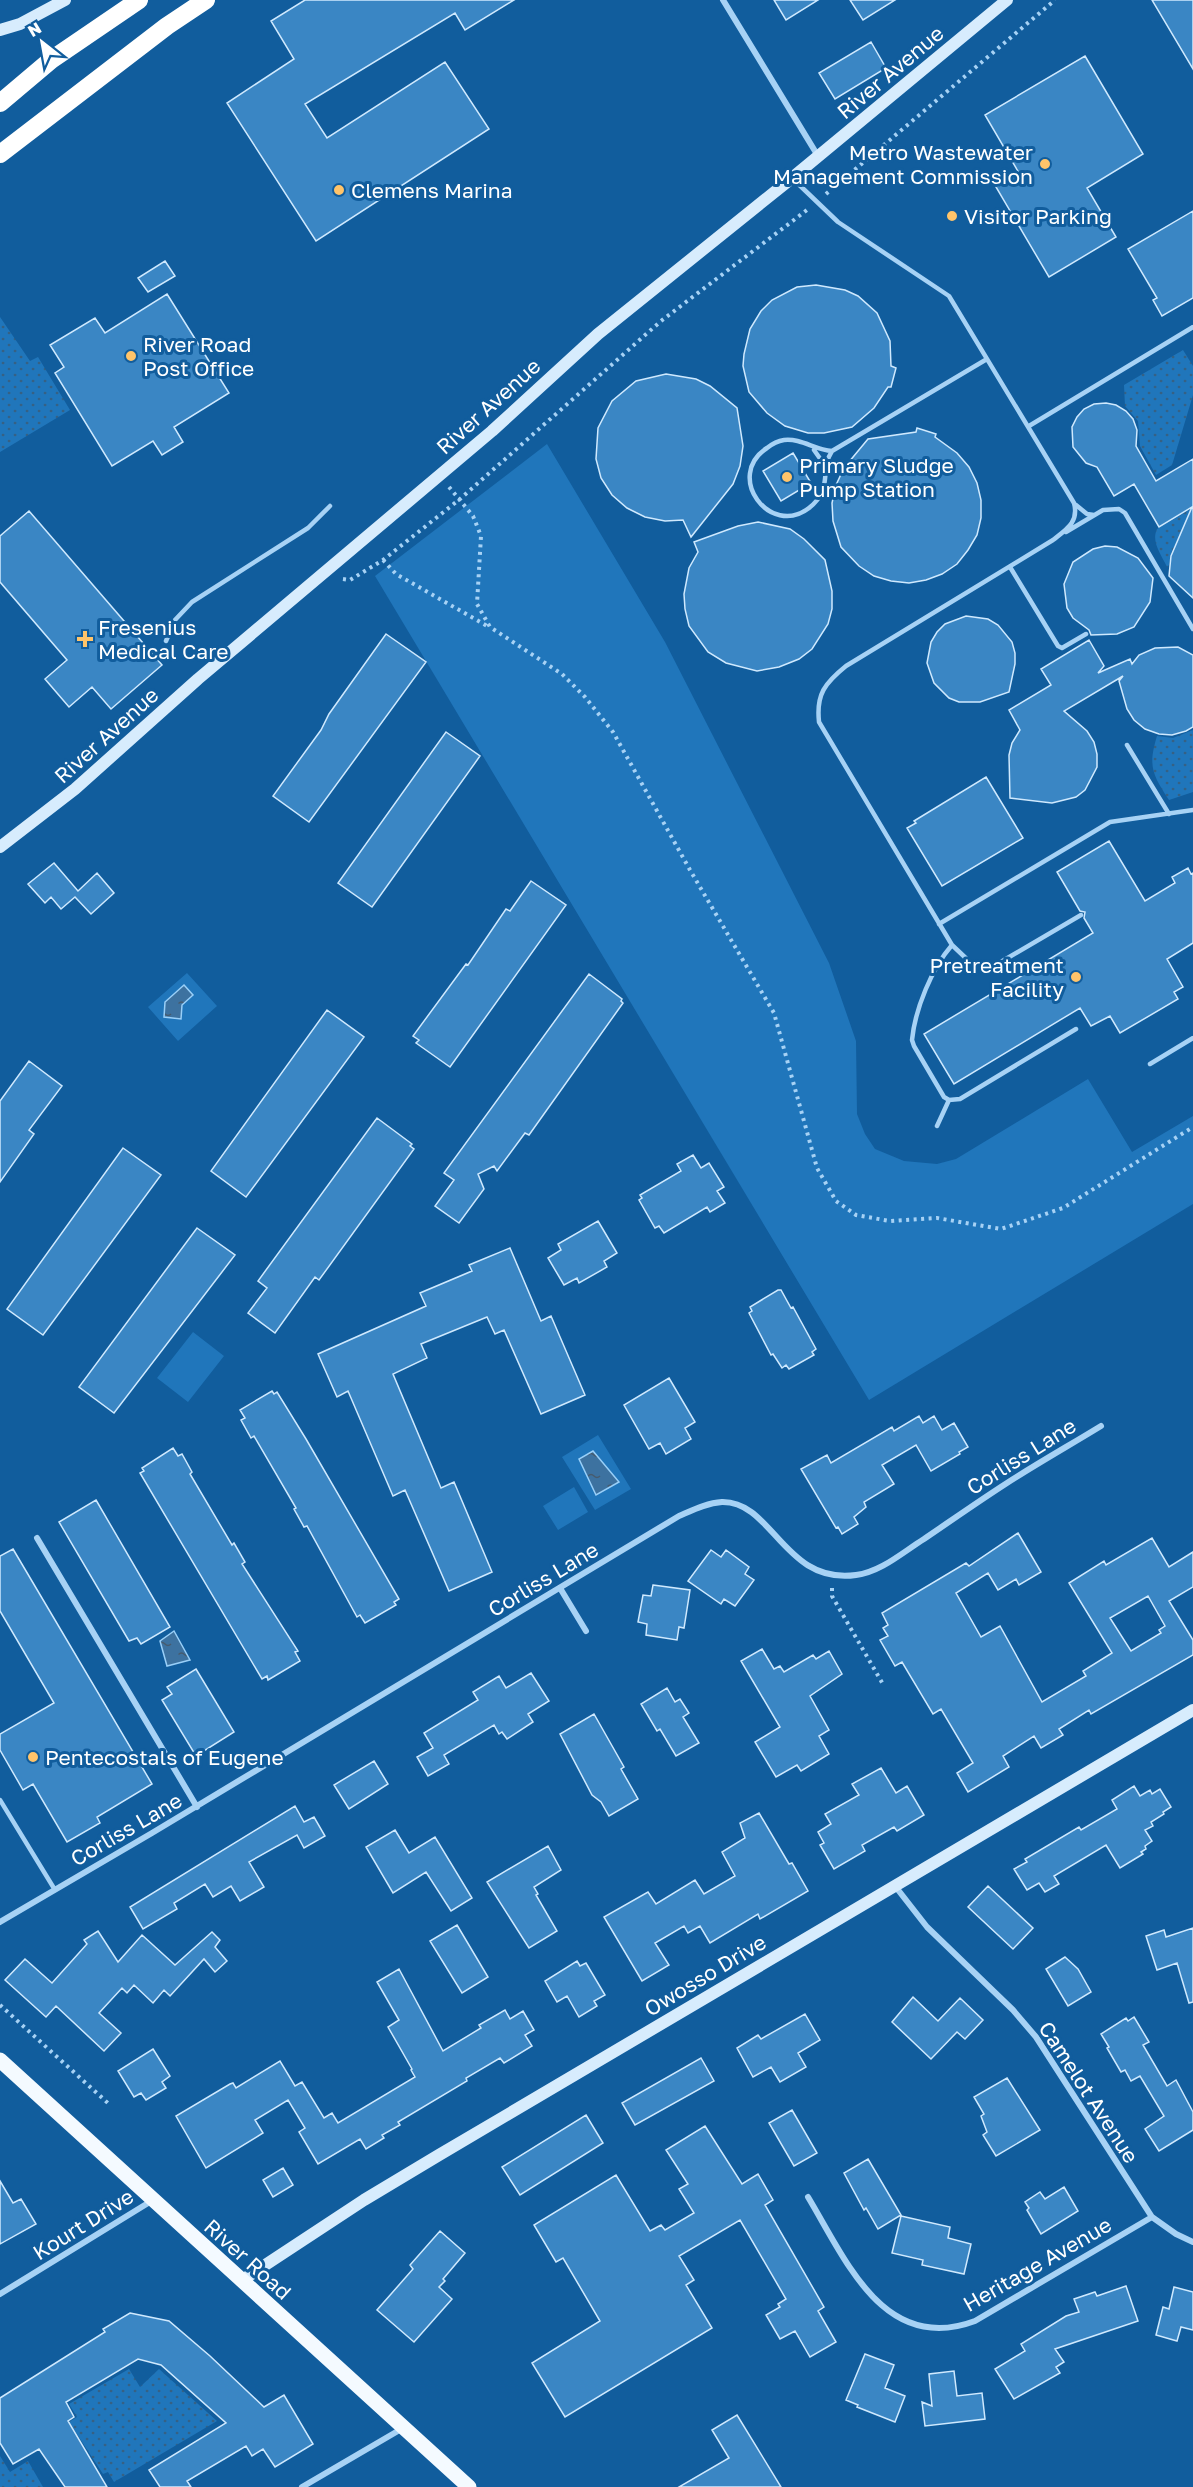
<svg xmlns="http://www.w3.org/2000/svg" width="1193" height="2487" font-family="'Golos Text',sans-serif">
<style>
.grass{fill:url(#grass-dots)}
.park{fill:#2076bb}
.water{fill:url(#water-ripples);stroke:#99cff8;stroke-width:1.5}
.building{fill:#3a86c4;stroke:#cfe9fe;stroke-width:1.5;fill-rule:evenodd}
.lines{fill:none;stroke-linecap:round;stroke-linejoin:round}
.path{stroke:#a7d2f5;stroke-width:4;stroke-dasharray:3 4.5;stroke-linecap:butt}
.lane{stroke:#a7d2f5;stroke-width:4.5}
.street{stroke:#a7d2f5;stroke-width:6}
.secondary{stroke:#d7ecfd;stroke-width:12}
.primary{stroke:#f4faff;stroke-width:15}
.highway{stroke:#fff;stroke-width:18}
.poi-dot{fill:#ffc46a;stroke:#115d9d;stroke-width:2}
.labels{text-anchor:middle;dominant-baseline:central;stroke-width:6;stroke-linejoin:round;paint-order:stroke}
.street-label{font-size:21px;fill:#fff;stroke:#115d9d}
.poi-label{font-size:21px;fill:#fff;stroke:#115d9d;text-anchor:start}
</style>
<defs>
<pattern id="grass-dots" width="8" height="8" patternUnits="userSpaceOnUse" patternTransform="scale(1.5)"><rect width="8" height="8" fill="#2076bb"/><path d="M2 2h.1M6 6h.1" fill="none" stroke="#366184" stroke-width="1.8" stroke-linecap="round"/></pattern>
<pattern id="water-ripples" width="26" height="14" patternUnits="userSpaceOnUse" patternTransform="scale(1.5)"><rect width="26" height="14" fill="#3d72a0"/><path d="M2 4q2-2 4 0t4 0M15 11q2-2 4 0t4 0" fill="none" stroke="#465b6e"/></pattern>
</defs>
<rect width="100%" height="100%" fill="#115d9d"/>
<path class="grass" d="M0,317L30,361L38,357L70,410L0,452Z
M1183,350L1193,366V395L1172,465L1156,475L1140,446L1138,421L1125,406L1124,385Z
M1193,508L1171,553L1169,565L1167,567C1161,554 1151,542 1157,529Z
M1193,730V792L1169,800C1152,774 1148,766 1157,736L1173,738Z
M129,2369L140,2387L159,2369L217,2421L114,2482L108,2472L103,2474L69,2422L77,2417L69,2404Z
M0,2456L10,2472L28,2461L43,2487H0Z"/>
<path class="park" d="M547,444L665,642L829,963L856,1041L857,1114L865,1134L875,1149L904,1161L937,1164L956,1159L1088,1079L1132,1152L1193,1116V1204L869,1400L375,576Z
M187,973L217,1006L178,1041L148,1007Z
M193,1332L224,1356L188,1402L157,1378Z
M598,1435L631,1489L595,1510L562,1457Z
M574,1487L588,1512L558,1530L543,1506Z"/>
<path class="water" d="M184,985L193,995L182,1005L181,1019L164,1017L165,1002Z
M593,1451L619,1482L596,1495L579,1459Z
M174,1631L190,1660L167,1666L160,1641Z"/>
<path class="building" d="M305,0H514L465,30L455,13L305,104L327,138L445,62L489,129L316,241L227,103L294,59L271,21Z
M774,0H818L786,20Z
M850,0H895L863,20Z
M1152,0H1193V69Z
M871,42L886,68L835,99L819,73Z
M1085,56L1143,154L1087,188L1116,237L1049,277L996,187L1019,173L985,115Z
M1193,211V298L1162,316L1153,300L1157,298L1128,249Z
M165,261L175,276L148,292L138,278Z
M816,285L845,290L858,296L877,313L890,341L891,366L896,368L891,387H888L874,408L852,427L824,433H808L785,426L767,413L749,392L743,366L744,354L750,329L761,311L772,300L797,287Z
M167,294L229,393L174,427L183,442L162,455L153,441L112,466L55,373L64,367L50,345L95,318L105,333Z
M666,374L696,379L710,386L737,408L743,446L740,466L733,484L691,537L683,520L665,521L645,517L627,508L612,495L601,478L596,459L598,428L612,401L636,381Z
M1106,403L1116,405L1126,411L1133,419L1137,430L1136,446L1156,481L1193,459V598L1169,576L1171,556L1192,507L1159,527L1134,484L1114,496L1097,467L1086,463L1073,447L1072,427L1077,417L1084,409L1094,404Z
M917,428L936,434L935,437L957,453L969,467L977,483L981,500V518L977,535L968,550L957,564L942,574L926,580L909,583L891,581L874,576L859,566L841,547L833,521L832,503L836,485L844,468L868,439L916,432Z
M793,453L811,483L781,501L763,471Z
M29,511L162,665L111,709L92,687L69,707L45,679L67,660L0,582V536Z
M758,522L790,529L804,539L825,560L832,591V609L828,624L812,649L799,659L779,667L757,671L726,663L708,652L689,626L685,609L684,594L689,568L698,552L694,542L738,526Z
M1105,546L1117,547L1138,558L1153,578L1150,602L1134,627L1117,634L1091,635L1089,630L1073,618L1067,608L1064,584L1073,562L1093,549Z
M966,616L988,619L998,625L1012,642L1015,653V664L1009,692L980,702H959L949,698L934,683L927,663L931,642L937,632L945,624Z
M386,634L426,662L309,822L273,796L321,730L329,714Z
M1089,640L1104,666L1098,673L1130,659L1132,664L1139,655L1155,648L1178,647L1193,655V727L1186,731L1172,735L1159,734L1145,729L1134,720L1127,709L1119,681L1123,676L1064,711L1087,731L1094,742L1097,754V767L1085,790L1076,797L1052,803L1010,798L1009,755L1012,743L1020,730L1009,710L1051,685L1041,669Z
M446,732L480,756L372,907L338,883Z
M986,777L1023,838L942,886L907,828L916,823L914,821Z
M1109,841L1145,901L1175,883L1172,877L1188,868L1191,874L1193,873V943L1167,959L1183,987L1174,992L1178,999L1120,1033L1110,1016L1091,1026L1080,1008L954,1084L924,1034L1093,933L1084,918L1085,912L1080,911L1057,872Z
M54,863L78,891L97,873L114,893L91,914L75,897L61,909L51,897L45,903L28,884Z
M531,881L566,905L450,1067L416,1043L419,1040L413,1036L466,964L468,965L506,909L510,911Z
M589,974L622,999L621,1001L623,1003L529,1135L525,1133L497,1171L494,1166L478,1174L484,1189L459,1223L435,1206L454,1180L444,1173Z
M327,1010L364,1037L246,1197L211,1171Z
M29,1061L62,1086L29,1130L34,1134L0,1182V1101Z
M377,1118L412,1144L410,1146L414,1149L319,1280L315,1277L275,1333L248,1313L267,1288L258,1281Z
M123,1148L161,1175L43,1335L7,1309Z
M693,1155L701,1168L709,1163L724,1187L717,1191L725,1203L710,1212L707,1207L664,1233L659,1226L655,1228L639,1200L642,1198L640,1195L681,1171L677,1164Z
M598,1221L617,1253L604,1261L607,1267L579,1283L577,1278L564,1285L548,1258L561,1250L558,1244Z
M197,1228L235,1255L114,1413L79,1387Z
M510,1248L541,1321L551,1316L585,1395L541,1414L504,1330L495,1334L487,1317L421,1344L427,1358L393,1374L441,1488L454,1482L492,1572L449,1591L405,1490L393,1496L348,1391L337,1397L318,1354L426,1306L420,1293L472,1271L469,1265Z
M778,1290H781L791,1308L793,1307L816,1349L812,1352L814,1355L789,1369L786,1365L782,1368L773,1354L771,1355L749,1313L752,1311L750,1307Z
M669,1378L695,1422L685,1428L691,1439L666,1454L660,1443L649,1449L624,1405Z
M272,1391L274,1394L277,1392L306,1439L399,1599L394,1602L396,1605L365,1623L360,1615L357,1617L307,1526L304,1527L294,1509L296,1508L254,1436L251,1438L241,1420L245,1418L240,1410Z
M919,1416L923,1423L934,1416L942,1430L954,1423L968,1447L959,1452L960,1454L931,1471L916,1445L882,1465L894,1484L864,1502L866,1507L854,1517L858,1524L842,1534L838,1527L836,1528L801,1469L827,1455L831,1463L892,1427L894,1431Z
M173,1448L178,1456L182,1454L192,1472L190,1474L232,1545L234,1543L245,1562L242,1564L298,1651L295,1652L300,1661L268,1680L267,1676L262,1679L140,1473L144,1471L142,1468Z
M96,1500L170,1627L141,1644L137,1638L129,1641L59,1522Z
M1018,1533L1041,1572L1019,1585L1016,1579L998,1590L988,1573L956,1593L981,1637L1000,1626L1042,1702L1086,1676L1083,1671L1112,1653L1069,1583L1104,1561L1106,1565L1152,1538L1169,1567L1193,1552V1587L1169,1601L1193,1640V1655L1091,1714L1089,1710L1059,1729L1063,1735L1041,1748L1034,1736L1003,1756L1009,1767L968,1792L957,1773L973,1763L941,1709L933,1714L902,1662L895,1666L880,1640L888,1636L883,1628L888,1625L882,1613L966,1563L969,1566ZM1148,1596L1165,1626L1159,1630L1161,1633L1131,1651L1110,1618Z
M13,1549L152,1784L97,1817L100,1823L67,1842L33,1784L23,1790L0,1750V1734L54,1703L0,1611V1556Z
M711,1550L721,1557L726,1550L749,1567L745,1574L754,1580L735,1606L724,1599L721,1604L688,1581Z
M653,1585L690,1590L684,1628L679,1627L677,1640L646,1635L647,1624L638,1622L643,1595L651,1596Z
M762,1649L774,1669L780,1666L784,1672L813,1655L816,1659L829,1651L842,1674L810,1696L829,1730L819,1736L829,1754L801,1771L797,1765L776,1777L755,1742L780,1727L741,1661Z
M196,1669L234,1732L196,1756L162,1700L172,1694L167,1687Z
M531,1673L549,1701L528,1714L533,1722L507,1739L502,1732L499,1734L494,1725L444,1755L449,1764L428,1776L417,1757L433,1748L424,1733L478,1700L473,1692L499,1676L506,1688Z
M667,1688L675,1702L680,1699L689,1713L683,1717L699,1743L676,1756L660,1729L657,1731L641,1704Z
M594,1714L624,1767L621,1769L638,1799L609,1816L601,1802L592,1795L560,1734Z
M374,1761L388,1784L349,1809L334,1785Z
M881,1768L896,1793L907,1786L924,1815L897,1831L894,1827L862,1845L865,1851L834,1869L820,1845L824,1843L818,1832L831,1824L825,1814L859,1795L852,1784Z
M1134,1786L1140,1796L1150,1790L1152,1794L1160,1789L1171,1807L1163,1812L1164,1814L1151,1822L1153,1826L1145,1830L1152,1841L1145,1846L1146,1849L1141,1852L1143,1854L1120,1868L1106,1845L1054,1876L1059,1884L1045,1892L1039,1883L1027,1890L1014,1869L1027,1862L1025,1859L1079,1827L1081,1830L1117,1809L1112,1800Z
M295,1806L304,1822L314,1817L325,1836L304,1848L297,1835L249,1862L264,1887L240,1901L231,1886L213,1897L205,1884L174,1903L177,1909L143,1929L130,1907Z
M759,1813L789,1864L792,1863L808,1891L760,1919L758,1914L710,1943L700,1926L688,1933L684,1926L655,1943L669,1965L642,1981L604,1917L648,1892L656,1904L695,1880L704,1894L735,1876L722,1852L745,1838L740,1823Z
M395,1830L409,1853L435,1837L472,1898L451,1911L426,1872L393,1893L366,1847Z
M548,1846L561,1870L534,1887L538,1894L536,1895L557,1931L529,1948L487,1882Z
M988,1886L1033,1928L1013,1949L968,1907Z
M457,1925L488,1977L462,1993L430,1941Z
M1193,1928V2002L1189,2003L1177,1963L1157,1970L1146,1936L1164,1930L1166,1937Z
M98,1931L118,1962L142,1935L175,1965L212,1932L220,1940L215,1947L227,1961L215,1972L204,1959L170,1996L164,1990L153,2003L134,1985L127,1993L122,1988L99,2013L121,2033L104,2051L56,2006L46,2017L5,1980L25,1959L52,1983L87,1944L84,1940Z
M1065,1957L1078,1969L1091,1992L1068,2006L1046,1969Z
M577,1961L580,1966L586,1963L605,1995L594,2001L597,2006L579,2017L567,1996L557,2002L545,1981Z
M399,1969L443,2051L481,2028L479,2025L505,2010L510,2019L523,2011L534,2030L525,2035L532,2046L504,2063L500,2058L466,2078L467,2081L398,2122L400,2125L382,2135L384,2138L366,2149L360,2139L318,2164L299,2132L305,2128L288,2100L255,2120L263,2133L206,2168L176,2116L230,2084L233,2083L236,2088L280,2061L295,2086L302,2082L324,2118L332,2113L338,2123L415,2077L411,2070L412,2069L388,2027L399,2020L377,1982Z
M913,1997L938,2021L960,1998L983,2020L965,2039L957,2032L931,2059L892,2022Z
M805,2014L820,2040L798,2053L806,2067L780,2082L771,2067L753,2077L737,2048L758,2035L761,2039Z
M1134,2017L1149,2042L1143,2045L1167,2086L1176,2080L1193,2112V2130L1159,2151L1145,2129L1164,2116L1140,2076L1131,2081L1125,2070L1121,2072L1107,2048L1109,2047L1101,2034L1126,2018L1128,2021Z
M153,2049L170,2076L162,2082L166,2088L146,2100L141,2093L134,2097L118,2071Z
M701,2058L714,2081L635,2125L622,2103Z
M1007,2078L1040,2130L996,2156L983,2135L987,2132L981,2116L984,2114L974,2097Z
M792,2110L817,2153L794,2166L769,2123Z
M586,2115L603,2143L520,2195L502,2167Z
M705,2126L742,2184L758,2174L773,2200L765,2205L824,2307L818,2311L836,2342L810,2357L795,2331L780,2339L766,2315L780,2307L778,2304L786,2299L740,2220L679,2256L694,2280L686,2285L712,2328L565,2417L532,2363L600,2321L563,2258L556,2262L534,2225L616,2175L650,2231L661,2225L665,2230L694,2213L679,2189L688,2184L666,2150Z
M868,2159L901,2215L878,2229L866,2208L864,2210L844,2173Z
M283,2168L293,2185L273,2197L263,2180Z
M0,2181L13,2203L21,2199L36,2224L0,2244Z
M1064,2187L1078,2211L1041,2234L1027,2210L1029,2208L1025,2202L1040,2192L1045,2199Z
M901,2216L950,2227L948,2238L971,2244L964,2274L922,2265L923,2260L892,2253Z
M440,2231L465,2253L443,2279L445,2281L439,2287L452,2299L414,2342L377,2310L413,2269L410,2265Z
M1126,2286L1138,2321L1055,2349L1064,2362L1056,2367L1060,2373L1014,2399L995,2369L1025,2351L1021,2344L1066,2316L1079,2312L1074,2299L1095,2292L1097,2296Z
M1174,2287L1193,2292V2330L1181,2327L1177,2341L1156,2335L1163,2307L1169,2309Z
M130,2313L169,2321L210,2356L264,2407L284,2395L313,2444L275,2467L263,2449L252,2456L246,2446L187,2481L191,2487H160L149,2470L226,2423L161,2365L138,2359L66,2402L74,2417L68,2421L107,2487H65L39,2449L13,2464L0,2443V2398L105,2332L103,2329Z
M865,2354L894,2365L885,2388L905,2396L895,2422L857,2407L858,2405L846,2400Z
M954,2371L957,2396L982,2393L985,2419L925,2426L922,2402L932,2406L929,2374Z
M737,2415L781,2487H679L729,2458L712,2430Z"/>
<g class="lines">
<path class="path" d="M826,194L1055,0
M449,487L473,516L481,536L477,604L490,627L562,674L585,697L613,732L690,870L774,1013L817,1168L836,1201L856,1215L890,1221L937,1218L1001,1229L1063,1208L1193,1127
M383,560L396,574L489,627
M343,579L350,580L383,560L460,499L661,321L807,210
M832,1588V1596L884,1686
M0,2005L110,2105"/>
<path class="lane" d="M792,178L838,222L949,296L1074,503C1079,522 1067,529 1053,540L846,666C825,683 816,694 819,722L952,945L971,963L982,966L999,963L1081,915
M1029,426L1193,327
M814,450L826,467
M832,451C819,471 834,488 809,508C770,538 724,476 767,448C772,444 777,441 784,440C801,438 815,450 832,451L987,359
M1076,505L1087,514L1094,515
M1066,532L1103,510L1119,509L1125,513L1193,629
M1010,567L1058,646L1062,648L1086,634
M166,641L175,620L192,602L308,528L330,506
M1127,745L1169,814
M939,924L1110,822L1193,810
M952,945C932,968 915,1009 912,1040L914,1046L944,1097L949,1100L960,1099L1076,1029
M1150,1064L1193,1038
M937,1126L949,1100
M0,1800L55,1890"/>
<path class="street" d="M723,0L818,156
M37,1538L197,1807
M560,1588L586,1631
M895,1886L927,1927L1013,2010L1036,2037L1152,2217
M0,1922L152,1833L679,1516C693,1510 707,1503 722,1502C773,1501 784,1585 856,1575C881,1572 903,1552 924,1539C952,1520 979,1501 1007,1483C1038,1463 1070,1445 1101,1426
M808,2197C846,2260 884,2355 975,2321L1152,2217L1176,2234L1193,2242
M0,2294L153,2200
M302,2487L403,2428"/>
<path class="secondary" d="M0,30L20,24L65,0
M0,847L75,789L198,679L492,431L598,334L792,178L1007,0
M241,2281L364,2200L439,2155L1193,1710"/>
<path class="primary" d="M0,2060L469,2487"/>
<path class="highway" d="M0,103L51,60L139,0
M0,154L167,26L206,0"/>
</g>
<g class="poi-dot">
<circle cx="1045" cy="164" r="6"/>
<circle cx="339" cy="190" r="6"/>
<circle cx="952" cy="216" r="6"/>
<circle cx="131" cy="356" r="6"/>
<circle cx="787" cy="477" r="6"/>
<path d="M82 630h6v6h6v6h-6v6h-6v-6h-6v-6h6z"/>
<circle cx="1076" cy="977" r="6"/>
<circle cx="33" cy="1757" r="6"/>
</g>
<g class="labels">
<g class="street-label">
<text transform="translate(890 72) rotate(-40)">River Avenue</text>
<text transform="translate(488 406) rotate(-42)">River Avenue</text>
<text transform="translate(106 735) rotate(-42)">River Avenue</text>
<text transform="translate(1021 1456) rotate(-32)">Corliss Lane</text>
<text transform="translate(543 1579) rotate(-31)">Corliss Lane</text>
<text transform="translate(126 1829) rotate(-30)">Corliss Lane</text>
<text transform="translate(705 1975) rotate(-31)">Owosso Drive</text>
<text transform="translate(1089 2092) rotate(57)">Camelot Avenue</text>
<text transform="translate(83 2224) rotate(-32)">Kourt Drive</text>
<text transform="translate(248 2259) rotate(42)">River Road</text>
<text transform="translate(1037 2264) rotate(-30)">Heritage Avenue</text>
</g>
<g class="poi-label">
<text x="1033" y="152" text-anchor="end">Metro Wastewater<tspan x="1033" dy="24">Management Commission</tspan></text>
<text x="351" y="190">Clemens Marina</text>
<text x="964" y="216">Visitor Parking</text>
<text x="143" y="344">River Road<tspan x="143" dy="24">Post Office</tspan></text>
<text x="799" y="465">Primary Sludge<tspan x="799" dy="24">Pump Station</tspan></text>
<text x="98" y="627">Fresenius<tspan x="98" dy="24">Medical Care</tspan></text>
<text x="1064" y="965" text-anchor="end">Pretreatment<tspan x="1064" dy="24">Facility</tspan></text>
<text x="45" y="1757">Pentecostals of Eugene</text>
</g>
</g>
<g transform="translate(42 42) rotate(329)" stroke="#115d9d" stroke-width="4.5" paint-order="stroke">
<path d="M0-4.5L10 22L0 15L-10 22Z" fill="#ffffff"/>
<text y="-9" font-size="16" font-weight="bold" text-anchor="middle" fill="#ffffff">N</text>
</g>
</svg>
